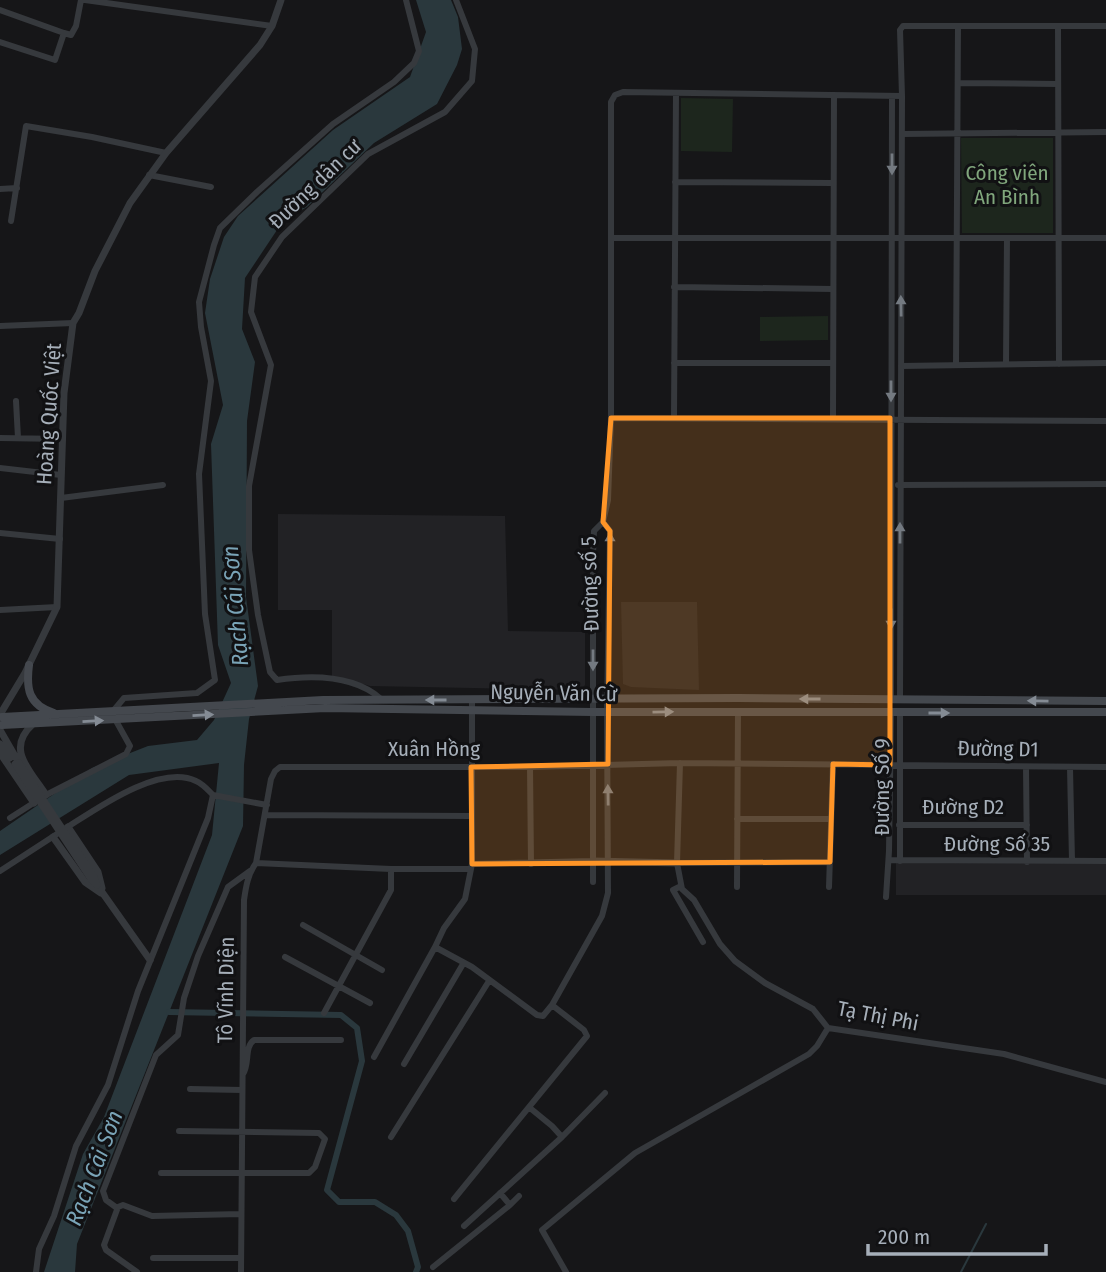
<svg xmlns="http://www.w3.org/2000/svg" width="1106" height="1272" font-family="'Fira Sans Condensed',sans-serif">
<style>
.built{fill:#222225}
.green{fill:#1d261d}
.water{fill:#2a383d}
.lines{fill:none;stroke-linecap:round;stroke-linejoin:round}
.stream{stroke:#2a383d;stroke-width:2}
.canal{stroke:#2a383d;stroke-width:6}
.minor{stroke:#36393d;stroke-width:6}
.tertiary{stroke:#36393d;stroke-width:7}
.secondary{stroke:#44484e;stroke-width:8}
.tertiary-bridge{stroke:#36393d;stroke-width:7}
.oneway{fill:#747a81}
.oneway2{fill:#848b94}
.marked{fill:#ff9527;fill-opacity:0.2;stroke:#ff9527;stroke-width:5;stroke-linejoin:round}
.labels{text-anchor:middle;dominant-baseline:central;stroke-width:6;stroke-linejoin:round;paint-order:stroke}
.park-label{font-size:21px;fill:#80a67c;stroke:#111113}
.street-label{font-size:21px;fill:#a6afb9;stroke:#111113}
.water-label{font-size:23px;font-style:italic;fill:#7aa4b7;stroke:#111113}
</style>
<rect width="100%" height="100%" fill="#161618"/>
<path class="built" d="M278,514L505,516L508,631L585,632V685L580,690L370,686L332,676V610H278Z
M621,602H697L699,690L631,687L623,684Z
M896,861L1106,862V895H896Z"/>
<path class="green" d="M681,98L733,99L732,152L681,151Z
M961,138H1053V233H962Z
M828,316V340L760,341V317Z"/>
<path class="water" d="M416,0H451L458,17L462,49L457,65L437,104L374,143L307,207L283,221L245,278L242,329L255,362L247,421L246,597L258,686L249,719L244,765L243,826L77,1244L75,1272H44L83,1154L104,1117L212,835L219,763L129,775L0,855V831L92,768L148,746L197,740L214,720L231,683L218,645L211,444L223,405L205,313L210,279L224,237L238,216L333,130L410,77L426,32Z"/>
<g class="lines">
<path class="stream" d="M961,1272L986,1224"/>
<path class="canal" d="M169,1012L341,1015L357,1028L362,1061L327,1190L339,1202H375L396,1215L408,1231L418,1267L416,1272"/>
<path class="minor" d="M85,0L272,26
M0,10L64,33
M1058,26L1059,364
M0,42L55,60L64,33L71,35L76,26L81,0
M958,83L1058,84
M902,134L1106,132
M149,175L211,187
M675,182L832,183
M0,189L17,188
M11,221L26,126L92,137L166,153
M612,238H1106
M674,287L833,289
M0,326L73,323
M674,363H833
M1006,364L1007,238
M956,365L958,26
M901,366L1106,363
M16,401L18,438
M611,418L1106,421
M674,418L676,93
M833,418L834,95
M0,438L63,439
M0,468L61,475
M898,485L1106,484
M61,498L163,485
M603,522L608,500L611,418V102L615,95L623,92L902,96
M0,533L60,539
M0,610L57,607
M381,699C354,675 312,675 277,680L270,672L258,615L249,550V486L271,365L251,312L255,277L282,237L368,154L445,112L472,81L475,49L456,0
M891,699L892,96
M900,699L902,96L900,30L903,26H1106
M114,710L124,698L197,693L215,680L205,614L199,474L211,381L201,327L199,302L214,245L220,228L257,192L333,124L394,82L414,63L419,51L406,0
M900,713V861
M680,763L677,863L682,889L694,900L720,944L735,961L765,983L813,1009L828,1028L1004,1054L1106,1082
M530,767L531,864
M1026,767L1027,862
M1070,768L1072,861
M213,795L267,805
M265,815L471,816
M10,818L46,795L126,754L130,746L115,719
M737,819H831
M899,825H1027
M889,860L1106,861
M256,863L391,869V890L324,1013
M677,863L830,862
M472,864L593,861
M391,869H471
M0,871L57,834
M593,882V554L594,531L603,522
M681,886L673,890L703,942
M737,887L738,711
M829,887L833,764
M886,897L889,851L891,713
M303,925L382,970
M435,947L444,928L465,899L472,864V700
M285,957L370,1003
M374,1057L435,947L472,967L537,1015L543,1016L552,1005
M404,1064L463,964
M243,1074C250,1064 244,1047 254,1040H341
M190,1089L242,1090
M530,1108L552,1126L562,1137
M391,1137L489,981
M161,1173H309L315,1167L325,1139L319,1133L179,1131
M500,1193L510,1205L519,1196
M454,1199L587,1036L584,1030L552,1005L602,916L608,893L607,712L610,531L603,522
M117,1208L106,1200L103,1191L156,1055L178,1035L184,998L198,956L228,887L250,871
M464,1226L562,1137L605,1093
M153,1258H241
M433,1267L510,1205
M36,1272L39,1249L54,1216L76,1146L108,1085L138,991L208,818L213,795C208,790 203,784 196,781C160,763 96,809 66,828
M137,1272L106,1250L104,1245L118,1207L123,1205L152,1216L241,1214
M241,1272L244,900C246,886 248,874 256,863L271,779L275,771L280,767H530L680,763L1106,767
M566,1272L542,1230L635,1153L809,1054L817,1046L828,1028"/>
<path class="tertiary" d="M1,713L25,673L57,607L64,393L73,323L79,313L95,271L130,203L166,153L260,45L272,26L281,0
M33,724C5,749 30,770 46,795
M0,730L19,763
M0,744L10,758
M0,753L34,803
M68,827L98,872L102,888
M53,837L85,882L101,893
M593,861L677,863
M97,885L150,960"/>
<path class="secondary" d="M29,665C26,688 28,705 54,713
M2,717L323,700L738,698L1106,701
M2,725L325,708L592,712H1106"/>
<path class="tertiary-bridge" d="M15,764L91,879L97,885L94,877L19,763"/>
</g>
<defs><path id="oneway-solid" d="M-6-.8H1V-3.2L6.5 0L1 3.2V.8H-6Z" transform="scale(1.75)"/></defs>
<g class="oneway">
<use href="#oneway-solid" transform="translate(892 164) rotate(90)"/>
<use href="#oneway-solid" transform="translate(901 306) rotate(-91)"/>
<use href="#oneway-solid" transform="translate(891 391) rotate(90)"/>
<use href="#oneway-solid" transform="translate(900 533) rotate(-90)"/>
<use href="#oneway-solid" transform="translate(610 543) rotate(-90)"/>
<use href="#oneway-solid" transform="translate(891 619) rotate(90)"/>
<use href="#oneway-solid" transform="translate(593 660) rotate(90)"/>
<use href="#oneway-solid" transform="translate(608 795) rotate(-91)"/>
</g>
<g class="oneway2">
<use href="#oneway-solid" transform="translate(810 699) rotate(-180)"/>
<use href="#oneway-solid" transform="translate(436 700) rotate(180)"/>
<use href="#oneway-solid" transform="translate(1038 701) rotate(-179)"/>
<use href="#oneway-solid" transform="translate(663 712) rotate(-1)"/>
<use href="#oneway-solid" transform="translate(939 713)"/>
<use href="#oneway-solid" transform="translate(203 715) rotate(-3)"/>
<use href="#oneway-solid" transform="translate(93 721) rotate(-3)"/>
</g>
<path class="marked" d="M611,418H890V765L833,764L830,862L472,864L471,767L608,764L610,531L603,522Z"/>
<g class="labels">
<g class="park-label">
<text x="1007" y="173">Công viên<tspan x="1007" dy="24">An Bình</tspan></text>
</g>
<g class="street-label">
<text transform="translate(315 184) rotate(-44)">Đường dân cư</text>
<text transform="translate(49 414) rotate(-86)">Hoàng Quốc Việt</text>
<text transform="translate(590 584) rotate(-92)">Đường số 5</text>
<text transform="translate(554 693) rotate(1)">Nguyễn Văn Cừ</text>
<text x="434" y="749">Xuân Hồng</text>
<text transform="translate(998 749) rotate(1)">Đường D1</text>
<text transform="translate(882 787) rotate(-90)">Đường Số 9</text>
<text x="963" y="807">Đường D2</text>
<text x="997" y="844">Đường Số 35</text>
<text transform="translate(226 990) rotate(-89)">Tô Vĩnh Diện</text>
<text transform="translate(878 1016) rotate(11)">Tạ Thị Phi</text>
</g>
<g class="water-label">
<text transform="translate(235 606) rotate(-95)">Rạch Cái Sơn</text>
<text transform="translate(94 1168) rotate(-69)">Rạch Cái Sơn</text>
</g>
</g>
<path d="M868 1244v10h178v-10" fill="none" stroke="#a6afb9" stroke-width="3.5"/>
<text x="878" y="1244" font-size="21" fill="#a6afb9" stroke="#111113" stroke-width="5" paint-order="stroke">200 m</text>
</svg>
